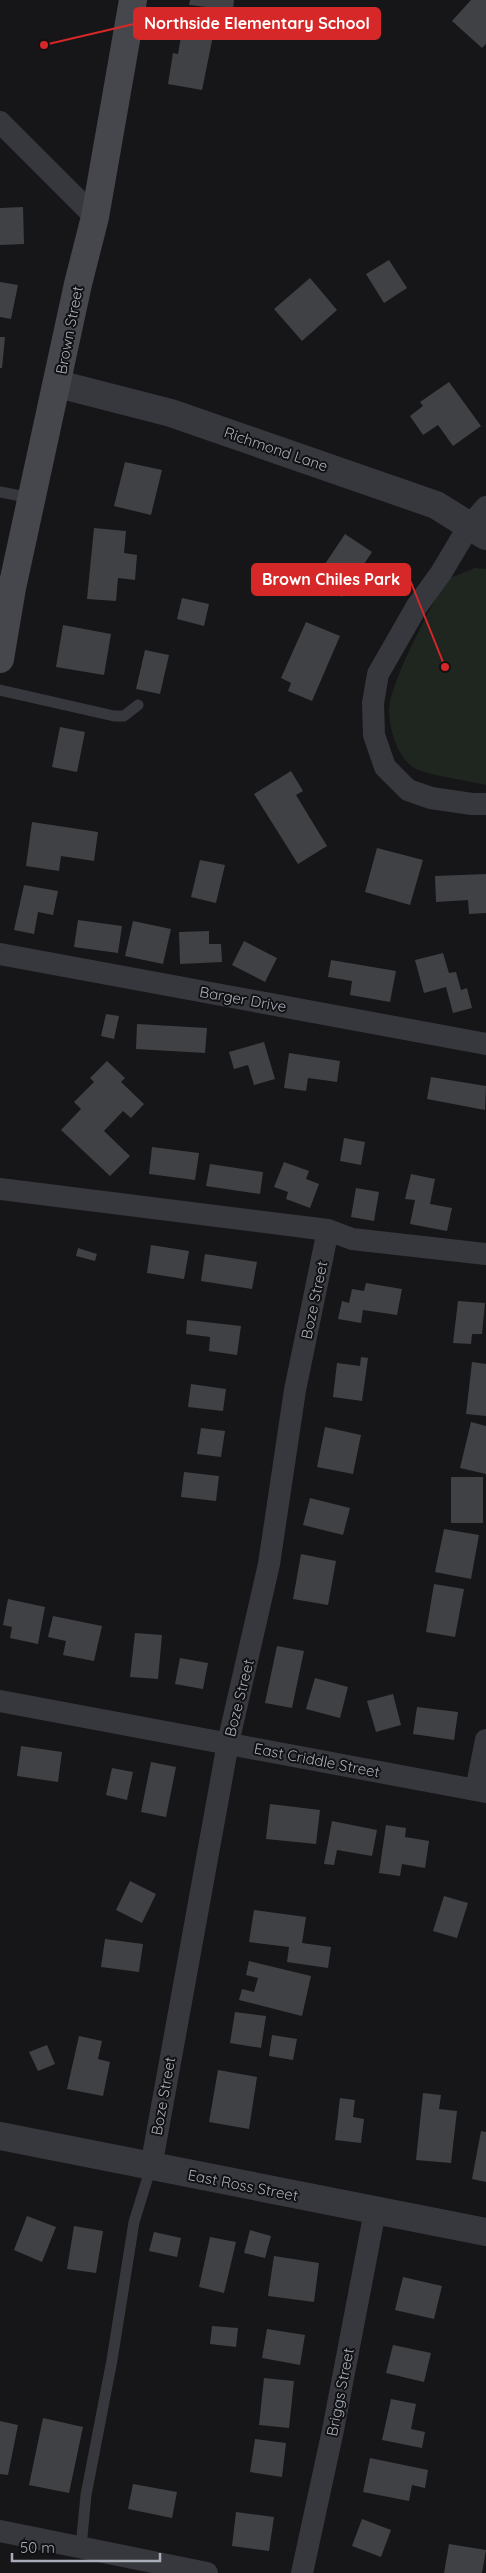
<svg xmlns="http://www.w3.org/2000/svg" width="486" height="2573" font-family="Quicksand,sans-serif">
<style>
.green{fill:#1e261f}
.building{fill:#404145}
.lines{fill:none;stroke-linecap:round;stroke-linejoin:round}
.service{stroke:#37383d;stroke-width:11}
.minor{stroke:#37383d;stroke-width:22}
.tertiary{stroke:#37383d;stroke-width:28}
.secondary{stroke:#45474d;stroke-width:28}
.labels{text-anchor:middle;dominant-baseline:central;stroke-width:4;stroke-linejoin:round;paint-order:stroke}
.street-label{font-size:15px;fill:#a8adb8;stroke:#111113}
.leader{fill:none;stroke:#d62828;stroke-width:2}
.callout-dot{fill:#d62828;stroke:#111113;stroke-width:2}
.callout{fill:#d62828;stroke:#d62828;stroke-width:2}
.callout-label{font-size:16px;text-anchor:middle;font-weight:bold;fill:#fff}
</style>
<rect width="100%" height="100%" fill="#161618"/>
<path class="green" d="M475,568L486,569V785C470,781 428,775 416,769C395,758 385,718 391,697C403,658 427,616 445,580Z"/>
<path class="building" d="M190,0H234L233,10L189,5Z
M471,0H486V44L482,48L452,21Z
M183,25L214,31L202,90L168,84L173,53L178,54Z
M23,207L24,244L0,245V208Z
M389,260L407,288L384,303L366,274Z
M310,278L337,310L302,341L274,309Z
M0,282L18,285L11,319L0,317Z
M0,337H5L2,368H0Z
M449,382L481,426L453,446L438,425L423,435L410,416L423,406L420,402Z
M125,462L162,470L151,515L114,506Z
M94,528L126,531L124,553L137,555L135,580L118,578L116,601L87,599Z
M345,534L372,552L342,597L315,579Z
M182,598L209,604L204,626L177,619Z
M306,622L340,636L312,701L288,691L291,683L281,678Z
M63,625L111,634L104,675L56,667Z
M145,650L169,655L160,694L136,689Z
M60,727L85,732L77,772L52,767Z
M291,771L303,791L296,795L327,846L298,864L254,794Z
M32,822L98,832L94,861L61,856L59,871L26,866Z
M377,848L423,860L410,905L365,892Z
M200,860L225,865L216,903L191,897Z
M486,874V913L469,914L468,900L436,902L435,876Z
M24,885L58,891L53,915L38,912L34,934L14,930Z
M78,920L122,926L118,953L74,947Z
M133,921L171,929L163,964L125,956Z
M209,931V944H221L222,962L180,964L179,932Z
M244,941L277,958L265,982L232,965Z
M443,953L449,973L456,972L461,990L467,988L472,1008L453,1013L446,987L424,993L415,960Z
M331,960L396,971L390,1002L350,995L352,981L328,977Z
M106,1014L119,1016L114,1039L101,1036Z
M137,1024L207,1028L205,1053L136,1049Z
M264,1042L275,1079L254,1085L248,1065L234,1069L229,1052Z
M289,1053L340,1061L337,1082L308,1078L306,1091L284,1088Z
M107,1061L125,1078L121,1082L144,1104L131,1118L123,1111L104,1131L130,1156L110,1176L61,1130L81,1109L74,1102L94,1082L90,1078Z
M431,1077L486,1086L485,1110L427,1099Z
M344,1138L365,1142L361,1165L340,1161Z
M152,1147L199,1153L195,1180L149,1174Z
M284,1162L309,1171L306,1179L319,1184L310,1208L286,1199L288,1192L274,1187Z
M210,1164L263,1172L260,1194L206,1186Z
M411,1174L435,1179L430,1204L452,1208L447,1231L410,1224L415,1200L405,1199Z
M356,1188L379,1192L374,1221L351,1217Z
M151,1245L189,1251L184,1279L147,1273Z
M78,1248L97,1254L95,1261L76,1256Z
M205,1254L257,1262L252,1289L201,1281Z
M366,1283L402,1289L397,1315L363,1310L361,1323L338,1319L342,1301L349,1303L352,1289L364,1291Z
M458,1301L485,1303L482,1334H472L471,1344L453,1343Z
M187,1320L241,1326L237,1355L209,1351L210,1337L186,1334Z
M361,1357L368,1358L362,1401L333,1397L337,1363L360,1366Z
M472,1362L486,1364V1416L466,1414Z
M191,1384L226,1389L223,1411L188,1407Z
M471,1422L486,1426V1474L460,1468Z
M325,1427L361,1435L353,1474L317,1467Z
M201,1428L225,1431L221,1457L197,1454Z
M184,1472L219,1476L216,1501L181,1497Z
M451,1477H483V1523H451Z
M310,1498L350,1508L343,1535L303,1525Z
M444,1529L479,1535L471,1579L435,1572Z
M301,1554L336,1561L328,1605L293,1599Z
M434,1584L464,1589L455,1637L426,1632Z
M8,1599L45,1607L38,1644L10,1638L12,1627L3,1625Z
M53,1616L102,1626L94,1661L63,1655L66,1641L48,1637Z
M135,1633L162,1635L158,1679L130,1677Z
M277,1646L304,1651L292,1708L265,1703Z
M180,1658L208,1663L203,1689L175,1684Z
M315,1678L348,1687L340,1718L306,1709Z
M393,1694L401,1725L376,1732L367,1701Z
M417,1707L458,1712L454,1740L413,1734Z
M21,1746L62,1752L58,1782L17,1776Z
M151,1762L176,1767L166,1817L141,1812Z
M112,1768L133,1772L127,1800L106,1795Z
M270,1804L320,1810L316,1844L266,1839Z
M332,1821L377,1830L372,1856L337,1850L334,1865L324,1864Z
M386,1825L406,1828L405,1837L429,1841L425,1868L402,1864L400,1876L379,1873Z
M130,1881L156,1894L142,1923L116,1910Z
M444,1896L468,1903L457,1938L433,1931Z
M254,1910L306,1917L302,1943L331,1947L328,1968L287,1962L289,1947L249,1942Z
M105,1939L143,1944L139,1972L101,1967Z
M249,1961L311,1976L302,2016L239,2000L242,1989L254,1992L258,1978L246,1975Z
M235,2012L266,2016L261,2048L230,2043Z
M272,2035L297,2039L293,2060L269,2056Z
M79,2036L102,2041L98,2059L110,2062L103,2096L67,2089Z
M47,2045L55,2064L38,2071L29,2052Z
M218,2070L257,2077L249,2129L209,2122Z
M423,2093L441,2095L439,2109L457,2111L451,2163L416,2160Z
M340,2098L355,2100L353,2117L364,2119L361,2143L335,2140Z
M481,2131L486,2132V2182L472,2179Z
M27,2216L56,2227L42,2262L14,2250Z
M74,2226L103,2231L96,2273L67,2269Z
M250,2230L271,2236L265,2258L244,2253Z
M154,2232L181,2238L177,2257L149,2251Z
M210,2237L236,2242L224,2293L199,2287Z
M274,2256L319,2263L314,2302L268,2296Z
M403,2277L442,2286L434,2319L395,2310Z
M212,2326L238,2328L236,2347L210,2344Z
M267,2329L305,2335L300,2365L262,2358Z
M393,2345L431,2353L424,2382L386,2373Z
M264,2378L294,2381L289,2428L259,2425Z
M391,2399L416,2404L411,2429L425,2432L422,2448L382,2440Z
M43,2418L83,2427L69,2493L29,2485Z
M0,2421L18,2425L8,2475L0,2474Z
M255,2439L286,2443L282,2477L250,2472Z
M370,2458L428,2470L425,2488L412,2485L409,2501L363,2492Z
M133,2484L177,2492L172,2518L128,2509Z
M236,2512L274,2517L269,2551L232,2546Z
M362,2519L391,2530L381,2557L352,2546Z
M449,2544L486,2550L482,2573H444Z"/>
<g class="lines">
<path class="service" d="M0,492L31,498
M0,690L114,716H124L138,705
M81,2547L86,2495L112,2360L134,2222L151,2167"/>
<path class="minor" d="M0,122L95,217
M486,507L469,526L441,573L417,606L378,674L373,703L374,735L385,767L408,790L431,798L472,804H486
M0,954L486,1044
M0,1189L328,1230L352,1239L486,1254
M0,1701L486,1792
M476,1790L486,1740
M151,2167L228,1743L269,1564L295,1390L328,1230
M0,2531L207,2573
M302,2573L333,2430L375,2211"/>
<path class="tertiary" d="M58,384L171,413L436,505L486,536
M0,2136L486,2232"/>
<path class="secondary" d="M0,659L12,588L78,284L95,217L133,0"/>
</g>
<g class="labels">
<g class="street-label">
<text transform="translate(69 330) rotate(-79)">Brown Street</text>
<text transform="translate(276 449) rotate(19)">Richmond Lane</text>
<text transform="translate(243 999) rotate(10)">Barger Drive</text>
<text transform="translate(314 1300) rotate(-78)">Boze Street</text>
<text transform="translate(239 1698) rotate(-76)">Boze Street</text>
<text transform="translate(317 1760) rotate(11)">East Criddle Street</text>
<text transform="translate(163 2096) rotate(-80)">Boze Street</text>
<text transform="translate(243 2185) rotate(11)">East Ross Street</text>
<text transform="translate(340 2392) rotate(-79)">Briggs Street</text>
</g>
</g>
<path class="leader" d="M44 45L134 24M445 667L410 580"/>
<g class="callout-dot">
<circle cx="44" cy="45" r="5"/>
<circle cx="445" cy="667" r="5"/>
</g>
<g class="callout">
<rect x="134" y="8" width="246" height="31" rx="5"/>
<rect x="252" y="564" width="158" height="31" rx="5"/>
</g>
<g class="callout-label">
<text x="257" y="29">Northside Elementary School</text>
<text x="331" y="585">Brown Chiles Park</text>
</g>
<path d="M12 2553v8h148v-8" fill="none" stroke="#a8adb8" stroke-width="2.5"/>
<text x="20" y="2553" font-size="15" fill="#a8adb8" stroke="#111113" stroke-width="4" paint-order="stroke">50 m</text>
</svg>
